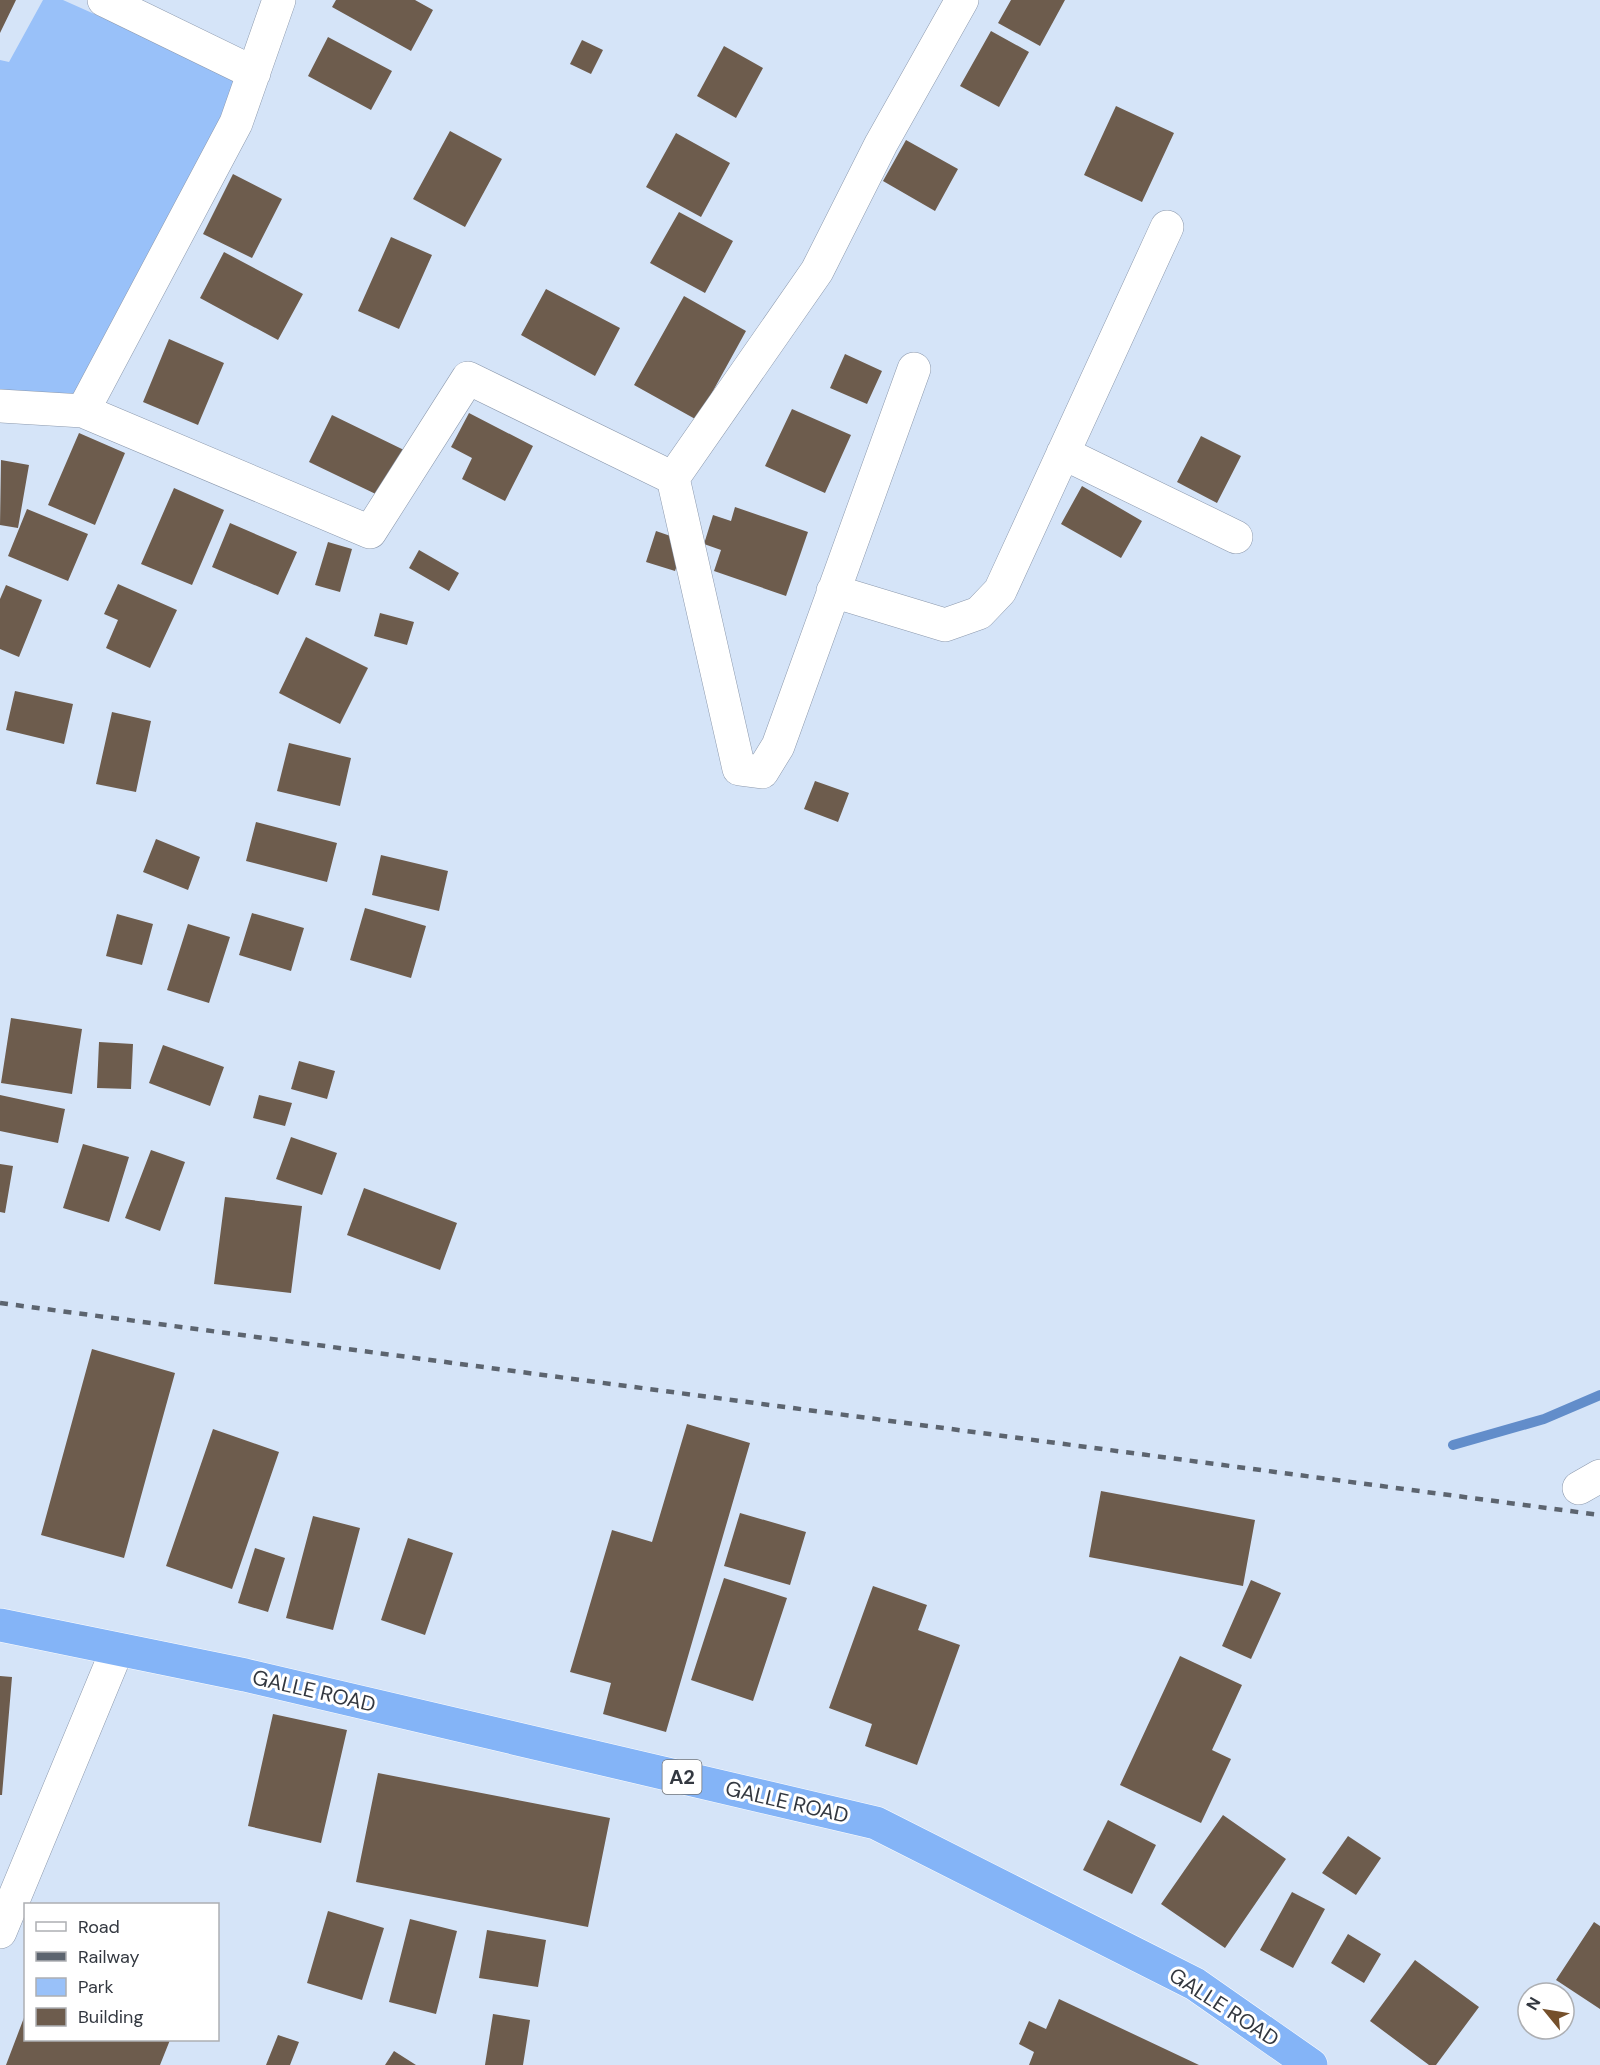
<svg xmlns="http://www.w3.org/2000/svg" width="1600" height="2065" font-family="'DM Sans',sans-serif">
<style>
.green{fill:#99c1f9}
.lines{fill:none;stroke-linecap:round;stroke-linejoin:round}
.stream{stroke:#628dca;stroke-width:10}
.building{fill:#6d5c4d}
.minor-casing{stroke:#8c99ad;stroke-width:34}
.trunk-casing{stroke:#fff;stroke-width:34}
.minor{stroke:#fff;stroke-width:33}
.trunk{stroke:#84b4f7;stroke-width:33}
.rail{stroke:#5c646f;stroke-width:4.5;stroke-dasharray:8 8;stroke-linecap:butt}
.labels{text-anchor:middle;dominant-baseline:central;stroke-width:6;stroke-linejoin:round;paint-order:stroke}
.shield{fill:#fff;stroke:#707479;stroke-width:1.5}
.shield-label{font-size:20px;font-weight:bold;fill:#333840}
.street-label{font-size:21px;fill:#333840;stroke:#fff}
</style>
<rect width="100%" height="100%" fill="#d5e4f8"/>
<path class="green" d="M43,0H63L240,79L77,396L0,391V60L9,62Z"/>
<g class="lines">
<path class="stream" d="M1453,1445L1544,1419L1600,1395"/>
</g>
<path class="building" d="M0,0H16L0,33Z
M336,0H415L433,10L411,51L332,7Z
M1011,0H1065L1040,46L998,23Z
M991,31L1029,52L999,107L960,86Z
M328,37L392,71L371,110L308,76Z
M582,40L603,50L591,74L570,64Z
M724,46L763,68L736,118L697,96Z
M1116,106L1174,133L1142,202L1084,175Z
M450,131L502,159L465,227L413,199Z
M676,133L730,163L701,217L646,187Z
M906,140L958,169L935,211L883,181Z
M233,174L282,199L252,258L203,234Z
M679,212L733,241L705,293L650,263Z
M391,237L432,255L399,329L358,311Z
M224,252L303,294L278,340L200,298Z
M546,289L620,328L595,376L521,335Z
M684,296L746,331L697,420L634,385Z
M169,339L224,363L198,425L143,402Z
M845,354L882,371L867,404L830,388Z
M792,409L851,435L825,493L765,466Z
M469,413L533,446L505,501L462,479L472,458L451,447Z
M332,415L406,451L384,498L309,462Z
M79,433L125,453L95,525L48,505Z
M1201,436L1241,456L1217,503L1177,482Z
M1,460L29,465L18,528L0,525Z
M1082,486L1142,521L1121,558L1061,524Z
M174,488L224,510L192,585L141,564Z
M735,507L808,532L786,596L714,571L721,550L704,544L713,515L731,521Z
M27,509L88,534L68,581L8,556Z
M230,523L297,552L278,595L212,567Z
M656,531L685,541L675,571L646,562Z
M328,542L352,549L340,592L315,585Z
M419,550L459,573L449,591L409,568Z
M118,584L177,610L150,668L106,648L118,620L104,614Z
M6,585L42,600L19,657L0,649V599Z
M380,613L414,622L407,645L374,636Z
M306,637L368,668L340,724L279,693Z
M15,691L73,704L64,744L6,730Z
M112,712L151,721L136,792L96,784Z
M289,743L351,758L340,806L277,791Z
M815,781L849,793L838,822L804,809Z
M256,822L337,843L327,882L246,861Z
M156,839L200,857L188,890L143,872Z
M381,855L448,871L439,911L372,895Z
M365,908L426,926L411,978L350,960Z
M252,913L304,928L291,971L239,955Z
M117,914L153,924L142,965L106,956Z
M188,924L230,937L209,1003L167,990Z
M11,1018L82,1029L72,1094L1,1083Z
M99,1042L133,1044L131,1089L97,1088Z
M163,1045L224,1067L210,1106L149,1083Z
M299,1061L335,1071L327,1099L291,1089Z
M0,1095L65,1109L58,1143L0,1131Z
M259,1095L292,1103L285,1126L253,1118Z
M291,1137L337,1153L322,1195L276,1179Z
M83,1144L129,1157L109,1222L63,1208Z
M151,1150L185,1162L160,1231L125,1218Z
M0,1164L13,1166L5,1213L0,1212Z
M364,1188L457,1223L440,1270L347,1235Z
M225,1197L302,1206L291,1293L214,1284Z
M92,1349L175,1373L124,1558L41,1535Z
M687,1424L750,1443L666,1732L603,1714L611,1683L570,1672L612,1530L652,1542Z
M213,1429L279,1452L232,1589L166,1566Z
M1101,1491L1255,1520L1243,1586L1089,1557Z
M740,1513L806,1532L790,1585L724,1566Z
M313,1516L360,1528L333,1630L286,1618Z
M408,1538L453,1553L425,1635L381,1620Z
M255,1548L285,1558L268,1612L238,1603Z
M724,1578L787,1598L753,1701L691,1680Z
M1251,1580L1281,1593L1251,1659L1222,1646Z
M873,1586L927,1605L918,1630L960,1645L917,1765L865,1746L872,1724L829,1708Z
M1180,1656L1242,1685L1212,1750L1231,1759L1201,1823L1120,1785Z
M0,1676L12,1677L2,1795H0Z
M273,1714L347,1730L321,1843L248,1826Z
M378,1773L610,1818L588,1927L356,1882Z
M1223,1815L1286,1859L1225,1948L1161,1904Z
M1108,1820L1156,1845L1132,1894L1083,1870Z
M1348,1836L1381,1858L1356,1895L1322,1873Z
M1292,1892L1325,1909L1293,1968L1260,1950Z
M328,1911L384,1928L362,2000L307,1983Z
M410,1919L457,1931L436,2014L389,2002Z
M1594,1922L1600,1926V2009L1556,1980Z
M487,1930L546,1940L538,1987L479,1978Z
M1348,1934L1381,1954L1364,1983L1331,1963Z
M1415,1960L1479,2007L1436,2065H1429L1370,2021Z
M1059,1999L1199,2065H1029L1034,2052L1019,2044L1029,2021L1046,2029Z
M493,2014L530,2020L523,2065H485Z
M25,2015L26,2040H170L160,2065H6Z
M278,2035L299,2042L290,2065H266Z
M394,2051L416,2065H385Z"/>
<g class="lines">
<defs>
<path id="minor" d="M104,0L254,73
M0,406L83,411L236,123L279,0
M83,411L370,532L468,378L673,478L817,271L881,144L962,0
M1063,453L1236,537
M673,478L739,769L762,772L778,746L914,369
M833,591L945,625L979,613L1000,591L1167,227
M1579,1488L1600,1476
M0,1932L117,1650"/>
<path id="trunk" d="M0,1625L245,1675L876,1823L1195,1984L1311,2065"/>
</defs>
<use href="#minor" class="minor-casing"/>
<use href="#trunk" class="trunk-casing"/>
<use href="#minor" class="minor"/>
<use href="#trunk" class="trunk"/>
<path class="rail" d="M0,1303L1600,1515"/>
</g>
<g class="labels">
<rect class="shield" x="662.5" y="1760" width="39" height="34" rx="4.5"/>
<g class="shield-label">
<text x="682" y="1777">A2</text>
</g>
<g class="street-label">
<text transform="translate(314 1691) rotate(13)">GALLE ROAD</text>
<text transform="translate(787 1802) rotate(13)">GALLE ROAD</text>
<text transform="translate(1224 2007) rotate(33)">GALLE ROAD</text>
</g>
</g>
<rect x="24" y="1903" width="195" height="138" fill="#ffffff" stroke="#adafb3" stroke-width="1.5"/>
<rect x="36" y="1922" width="30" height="9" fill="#ffffff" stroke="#adafb3" stroke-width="1.5"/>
<text x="78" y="1933" font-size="18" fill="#333840">Road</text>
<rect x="36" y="1952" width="30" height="9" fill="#5c646f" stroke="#adafb3" stroke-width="1.5"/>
<text x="78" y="1963" font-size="18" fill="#333840">Railway</text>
<rect x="36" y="1978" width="30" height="18" fill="#99c1f9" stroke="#adafb3" stroke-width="1.5"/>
<text x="78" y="1993" font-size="18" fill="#333840">Park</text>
<rect x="36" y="2008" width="30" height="18" fill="#6d5c4d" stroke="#adafb3" stroke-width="1.5"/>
<text x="78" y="2023" font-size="18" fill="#333840">Building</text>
<g transform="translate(1546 2011) rotate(300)"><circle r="28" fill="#ffffff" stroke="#adafb3" stroke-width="1.5"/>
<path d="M0-4.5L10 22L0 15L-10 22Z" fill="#75502b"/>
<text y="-9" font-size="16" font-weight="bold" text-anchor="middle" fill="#333840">N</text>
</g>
</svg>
